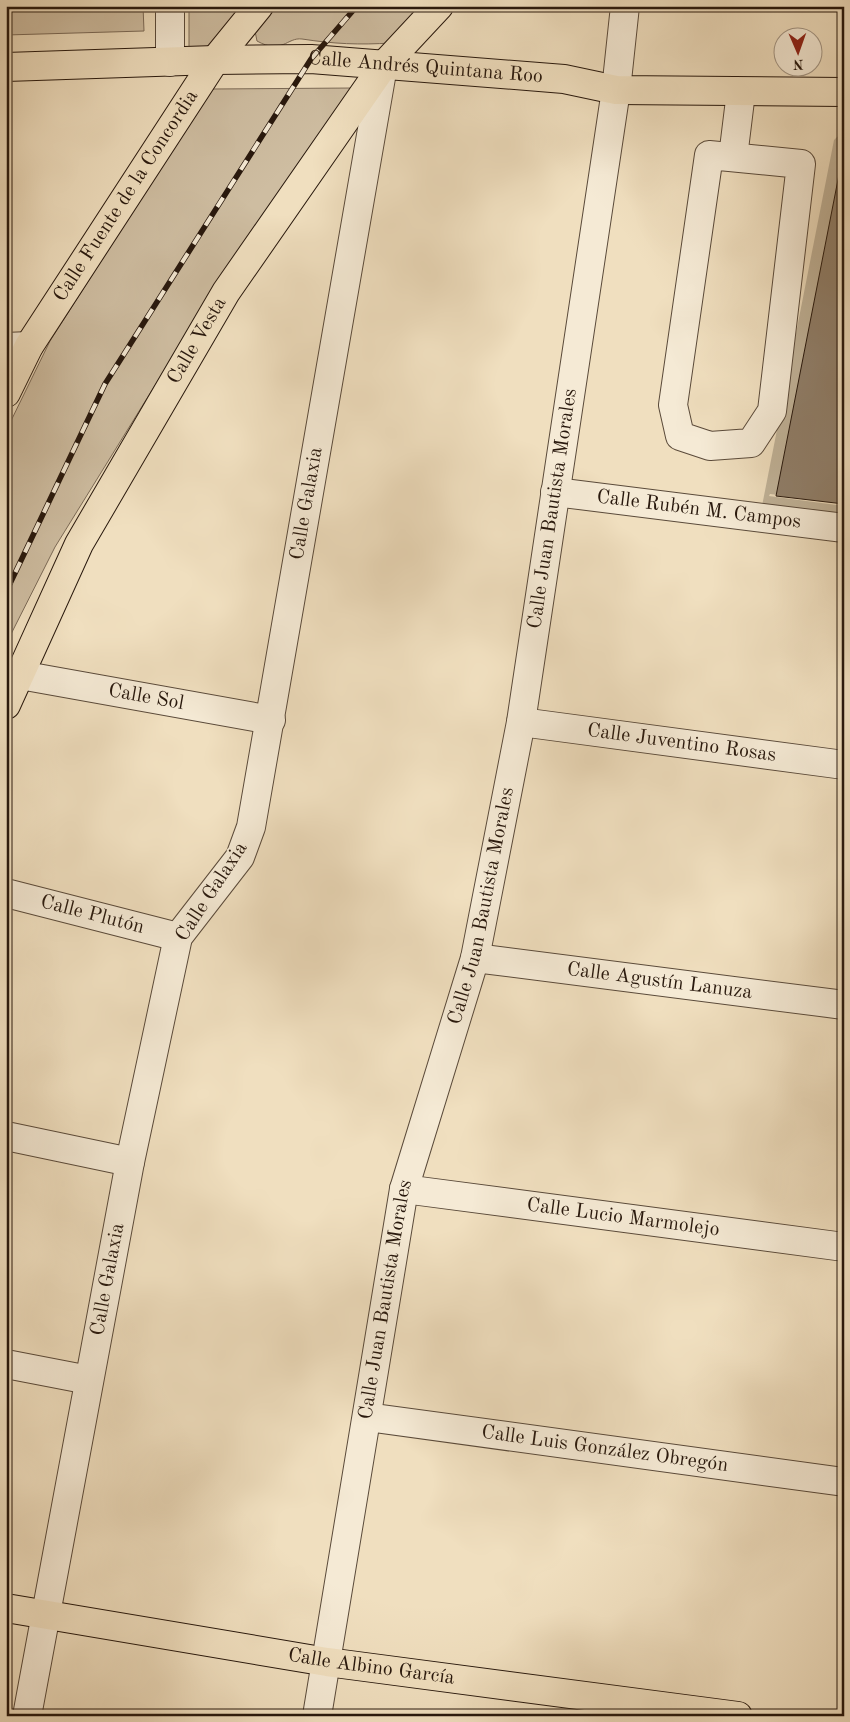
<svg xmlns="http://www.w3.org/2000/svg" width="850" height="1722" font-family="'Old Standard TT',serif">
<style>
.green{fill:#cebda1;stroke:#7b6a57}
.shadow{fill:#0003}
.building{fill:#907f6a;stroke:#28180d}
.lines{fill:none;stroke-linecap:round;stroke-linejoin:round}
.minor-casing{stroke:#5a4a3a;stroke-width:30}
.major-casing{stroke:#28180d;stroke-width:30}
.minor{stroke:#f5ead5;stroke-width:28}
.major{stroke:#f0dfbf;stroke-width:28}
.rail-casing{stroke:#28180d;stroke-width:5.5}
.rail{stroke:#f5ead5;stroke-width:4;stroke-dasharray:11;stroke-linecap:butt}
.labels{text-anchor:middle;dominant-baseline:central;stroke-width:4;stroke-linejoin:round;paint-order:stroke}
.street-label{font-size:20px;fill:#28180d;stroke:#f5ead5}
</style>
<rect width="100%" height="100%" fill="#f0dfbf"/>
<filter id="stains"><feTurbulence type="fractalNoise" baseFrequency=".004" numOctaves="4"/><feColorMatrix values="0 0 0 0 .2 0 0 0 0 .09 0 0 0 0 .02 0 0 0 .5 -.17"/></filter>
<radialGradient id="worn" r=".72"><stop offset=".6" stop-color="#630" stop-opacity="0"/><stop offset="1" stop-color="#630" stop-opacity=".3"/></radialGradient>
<path class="green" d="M6,6H143L144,31L6,35Z
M189,6H244L212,47L189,50Z
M270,6H426L392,43C358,45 335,44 302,39C287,37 282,55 257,41L254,26Z
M353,88L227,269L55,547L6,644V431L50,341L211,89Z"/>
<path class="shadow" d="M844,130V503L770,494L769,496L844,506V521L761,511L834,140Z"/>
<path class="building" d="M844,149V504L776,496Z"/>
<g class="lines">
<defs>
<g id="minor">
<path d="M170,6V62"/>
<path d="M709,155L801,164L772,411L751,443L710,446L680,436L673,405Z"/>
<path d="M733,157L741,92"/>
<path d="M6,347L29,346"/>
<path id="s1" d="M555,492L844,528"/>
<path id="s2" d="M20,675L271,720"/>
<path id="s3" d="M521,722L844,765"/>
<path id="s4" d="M6,893L178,937"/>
<path id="s5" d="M475,958L844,1005"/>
<path d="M6,1136L130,1162"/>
<path id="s6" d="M404,1189L844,1247"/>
<path d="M6,1364L89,1380"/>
<path id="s7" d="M367,1417L844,1482"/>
<path id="s8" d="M27,1716L130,1162L178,937L240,857L251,827L383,66"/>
<path id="s9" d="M317,1716L404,1189L475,958L521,722L616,90L625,6"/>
</g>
<g id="major">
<path id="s10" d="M6,67L215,60L311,59L564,79L616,90L844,92"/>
<path id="s11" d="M6,393L29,346L215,60L259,6"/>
<path id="s12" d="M6,705L79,544L226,292L383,66L439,6"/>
<path id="s13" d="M6,1608L327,1662L738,1716"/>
</g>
</defs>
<use href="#minor" class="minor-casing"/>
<use href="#major" class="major-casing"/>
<use href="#minor" class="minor"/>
<use href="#major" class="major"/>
<defs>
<path id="rail" d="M6,592L105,384L311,59L357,6"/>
</defs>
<use href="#rail" class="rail-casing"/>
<use href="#rail" class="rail"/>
</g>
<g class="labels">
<g class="street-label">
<text stroke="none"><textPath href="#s10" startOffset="420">Calle Andrés Quintana Roo</textPath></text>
<text stroke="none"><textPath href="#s11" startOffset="231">Calle Fuente de la Concordia</textPath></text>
<text stroke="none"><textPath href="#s12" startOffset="412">Calle Vesta</textPath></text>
<text stroke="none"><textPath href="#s8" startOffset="1255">Calle Galaxia</textPath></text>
<text stroke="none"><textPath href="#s9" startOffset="1232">Calle Juan Bautista Morales</textPath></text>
<text stroke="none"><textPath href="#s1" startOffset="145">Calle Rubén M. Campos</textPath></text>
<text stroke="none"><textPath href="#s2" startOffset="128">Calle Sol</textPath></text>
<text stroke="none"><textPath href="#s3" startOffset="162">Calle Juventino Rosas</textPath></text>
<text transform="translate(212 892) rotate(-57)">Calle Galaxia</text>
<text stroke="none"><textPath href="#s9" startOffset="828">Calle Juan Bautista Morales</textPath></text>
<text stroke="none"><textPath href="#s4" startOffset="89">Calle Plutón</textPath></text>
<text stroke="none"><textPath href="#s5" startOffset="186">Calle Agustín Lanuza</textPath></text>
<text stroke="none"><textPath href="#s6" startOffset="221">Calle Lucio Marmolejo</textPath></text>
<text stroke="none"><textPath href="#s8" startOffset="444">Calle Galaxia</textPath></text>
<text stroke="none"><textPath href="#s9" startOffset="422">Calle Juan Bautista Morales</textPath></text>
<text stroke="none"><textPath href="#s7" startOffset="240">Calle Luis González Obregón</textPath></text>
<text stroke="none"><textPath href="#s13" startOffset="370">Calle Albino García</textPath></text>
</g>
</g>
<rect width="850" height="1722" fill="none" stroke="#f0dfbf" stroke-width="25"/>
<rect x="8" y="8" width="835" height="1707" fill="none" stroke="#28180d" stroke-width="2.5"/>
<rect x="12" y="12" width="825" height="1697" fill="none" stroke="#28180d"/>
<g transform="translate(798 52) rotate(178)"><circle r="24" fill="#f5ead5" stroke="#a39685"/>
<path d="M0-4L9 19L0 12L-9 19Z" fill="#8f2418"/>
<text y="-8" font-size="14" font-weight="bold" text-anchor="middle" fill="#28180d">N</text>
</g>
<rect width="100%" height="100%" filter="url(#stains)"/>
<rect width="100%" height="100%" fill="url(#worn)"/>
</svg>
